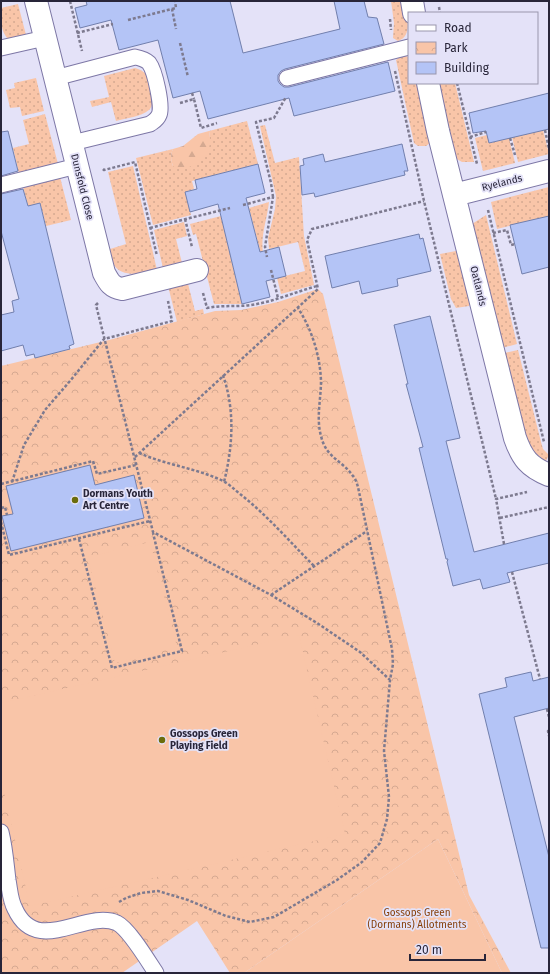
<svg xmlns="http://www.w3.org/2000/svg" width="550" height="974" font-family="'Fira Sans',sans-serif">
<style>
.grass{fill:url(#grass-dots)}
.forest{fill:url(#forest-firs)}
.park{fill:url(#park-crowns)}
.garden{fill:#f9c5a8}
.building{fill:#b4c4f6;stroke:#717fad}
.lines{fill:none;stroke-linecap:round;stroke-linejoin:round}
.service-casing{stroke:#7d77a6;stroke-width:17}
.minor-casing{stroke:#7d77a6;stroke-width:24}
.path{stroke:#7d7a8f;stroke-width:2.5;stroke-dasharray:3 2;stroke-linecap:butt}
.service{stroke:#fff;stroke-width:15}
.minor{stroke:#fff;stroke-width:22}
.poi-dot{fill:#6b6c0c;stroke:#e4e2f8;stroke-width:1.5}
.labels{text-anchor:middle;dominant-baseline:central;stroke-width:3.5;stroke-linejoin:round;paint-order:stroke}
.street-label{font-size:10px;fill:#282539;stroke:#e4e2f8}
.poi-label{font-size:10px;font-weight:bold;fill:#282539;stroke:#e4e2f8;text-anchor:start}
.park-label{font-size:10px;fill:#863f09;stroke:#e4e2f8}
</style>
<defs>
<pattern id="grass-dots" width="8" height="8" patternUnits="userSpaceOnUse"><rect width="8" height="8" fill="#f9c5a8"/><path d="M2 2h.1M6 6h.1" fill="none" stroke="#d5a991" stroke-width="1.8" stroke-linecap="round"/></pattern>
<pattern id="forest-firs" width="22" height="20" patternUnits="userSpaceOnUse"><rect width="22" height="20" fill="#f9c5a8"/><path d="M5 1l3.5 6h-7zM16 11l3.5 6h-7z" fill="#d5a991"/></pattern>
<pattern id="park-crowns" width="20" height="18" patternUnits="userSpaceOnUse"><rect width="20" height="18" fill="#f9c5a8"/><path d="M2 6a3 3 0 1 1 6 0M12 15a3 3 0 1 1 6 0" fill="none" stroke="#d5a991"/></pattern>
</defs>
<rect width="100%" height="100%" fill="#e4e2f8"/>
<path class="grass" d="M391,1H404C406,13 414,36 398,41L393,38L394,23Z
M18,4L26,35L8,39C0,30 1,20 1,8Z
M402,55L409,57V83H420L430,143L426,146H418L414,143L396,60Z
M135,68C139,69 143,71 146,74C151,80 156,104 149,110C141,117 126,118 116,121L111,102L92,107L90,101L109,97L104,76Z
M36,78L44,111L22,116L20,107L10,108L6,90L15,88L14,83Z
M438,83H455L474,162H462L455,158Z
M45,114L58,164L19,174L13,148L29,144L23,120Z
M247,121L258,164L192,181L194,189L185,192L191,215L153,225L136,158L173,149C170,155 171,160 173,166L210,137L209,131Z
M265,125L275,163L299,157L304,236L314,285L281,294L277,278L305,271L298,242L269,249L268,238L275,209L276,196L260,126Z
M543,130L549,154L518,162L512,137Z
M487,135L490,143L509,138L515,163L483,171L475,138Z
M133,166L157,270C143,273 123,279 113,264C110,261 109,254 107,250L126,244L108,172Z
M60,177L71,220L46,226L40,203L28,206L23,187Z
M549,187V216L497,229L491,202Z
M269,202C267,221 259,239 264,258H262L249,208Z
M486,215L517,344L502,348L472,224Z
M221,216L242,304H214L196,234L193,235L190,224Z
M184,222L187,236L176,239L182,263L163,268L154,230Z
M456,251L460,254L470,303L469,306L456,308L451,299L440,254Z
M187,280L195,311L203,309L204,314L177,322L168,286Z
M518,350L541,442L543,449L549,455L545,463L530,451L504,353Z"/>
<path class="forest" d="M209,131C210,136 211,142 209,147C205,157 193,168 182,169C179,170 176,168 173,166C171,160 170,155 173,149L183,146L198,134Z"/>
<path class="park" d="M318,289L323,294L469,895L511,973H502L438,839L244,973H230L197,921L122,973H1V366L109,340L215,311L241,310L278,302Z"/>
<path class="garden" d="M150,542L177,647L115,663L88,557Z
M299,635L345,834L30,906L1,778V703Z
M438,839L502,973H244Z"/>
<path class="building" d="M86,1H230L243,53L340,29L334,1H364L368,17L377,18L384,44L285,69L281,71L278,75V81L280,84L284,87H289L388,62L395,91L294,116L289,98L208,119L200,91L173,98L158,40L119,50L111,20L80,28L75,8L87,5Z
M549,93V129L489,143L486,131L473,133L469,113Z
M8,131L18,171L1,176V132Z
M402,144L408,171H404L405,175L315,197L314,193L302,195L300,166L304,165L303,159L323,154L325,162Z
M258,164L265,193L246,198L260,252L279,247L286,276L266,281L270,297L242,304L218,204L190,212L185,192L197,189L195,180Z
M23,189L28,206L40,203L74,344L69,346L70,349L35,358L34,354L26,356L23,345L1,351V315L14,312L12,301L19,299L1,231V194Z
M549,216V267L522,274L510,225Z
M419,234L420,239L423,238L431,271L397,279L398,286L362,294L359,281L332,288L325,256Z
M430,316L460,438L446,441L474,552L549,533V563L507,573L510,582L483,589L480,579L453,586L447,562L448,559H446L419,448L423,447L406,384H408L394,325Z
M90,465L95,485L134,475L144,518L11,551L2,516L13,514L6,486Z
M531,672L533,681L549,677V708L514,717L549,857V948H541L479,694L507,687L505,678Z"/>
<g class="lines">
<defs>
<path id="service" d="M1,48L45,38
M55,78L135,57C140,58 145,59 149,63C155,71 163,107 159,115C157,120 154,121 150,124L72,143
M287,78L409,47
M1,185L77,166
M1,832C5,848 6,864 8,880C10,890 10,900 15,909C37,957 85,909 117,923C129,929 148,961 156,973"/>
<path id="minor" d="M36,1L104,273C109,282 111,287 122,289L197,270
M412,1L414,13
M428,83L438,131L515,438C522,458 529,467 549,475
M454,195L549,171"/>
</defs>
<use href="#service" class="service-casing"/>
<use href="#minor" class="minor-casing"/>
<path class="path" d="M70,1L82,51
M439,7L440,13
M172,9L176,8L175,1
M390,19L391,30
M128,20L172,9L176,29
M77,33L113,24
M180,43L188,77
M395,71L424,201L496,499
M457,83L477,164
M192,93L194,99
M180,103L194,99L201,128L217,123
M545,130L549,149
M470,137L486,132
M510,138L515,155
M103,169L104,170L135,162L157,256
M273,197L271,183L256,122L274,118L286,97
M243,205L273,197L265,247L267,257
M488,210L544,442
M185,219L192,247
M150,228L230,208
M493,233L507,230L511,245L515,244
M271,270L278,298
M203,293L207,308C221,305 236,307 251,305C273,302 295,292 317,286
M98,303L96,305L153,532L271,595L317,623L360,652L390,680
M223,375C235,410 233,446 224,482
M139,453C166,465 196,468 223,481C229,484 234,489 240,494C267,515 290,542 314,566
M135,457L318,289L307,240L312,229L424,201
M12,482L24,445L45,410L70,381L104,339L172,321L168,301
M1,484L93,461L97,474L136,465
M1,508L5,507L7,515
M500,518L549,507
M1,522L9,555L150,521
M79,539L112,668L182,651L153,533
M504,544L496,499L527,492
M512,572L540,679
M271,595L367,531
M547,709L549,717
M549,731H548L549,736
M119,902L126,898L141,893L158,891L188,900L226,916L250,922L274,917L337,880L362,862L380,843L387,819L389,797L384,751L390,680L393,664L392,649L358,487C357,484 356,479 353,476C342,460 326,458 321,436C316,418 321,399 321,381C320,355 312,330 298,308"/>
<use href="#service" class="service"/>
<use href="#minor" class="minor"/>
</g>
<g class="poi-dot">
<circle cx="75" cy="500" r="4"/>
<circle cx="162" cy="740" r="4"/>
</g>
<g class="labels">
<g class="street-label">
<text transform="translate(502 183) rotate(-14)">Ryelands</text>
<text transform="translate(82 187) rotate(76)">Dunsfold Close</text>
<text transform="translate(478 286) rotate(76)">Oatlands</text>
</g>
<g class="poi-label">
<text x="83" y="494">Dormans Youth<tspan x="83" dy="12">Art Centre</tspan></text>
<text x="170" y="734">Gossops Green<tspan x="170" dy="12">Playing Field</tspan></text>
</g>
<g class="park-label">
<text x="417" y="913">Gossops Green<tspan x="417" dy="12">(Dormans) Allotments</tspan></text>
</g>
</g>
<rect width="550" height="974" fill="none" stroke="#282539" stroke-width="4"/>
<rect x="408" y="12" width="130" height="72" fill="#e4e2f8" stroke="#9996ac"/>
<rect x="416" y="25" width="20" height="6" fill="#ffffff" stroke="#9996ac"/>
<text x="444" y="32" font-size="12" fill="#282539">Road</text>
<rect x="416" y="42" width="20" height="12" fill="url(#park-crowns)" stroke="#9996ac"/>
<text x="444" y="52" font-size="12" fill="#282539">Park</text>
<rect x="416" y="62" width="20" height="12" fill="#b4c4f6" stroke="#9996ac"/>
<text x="444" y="72" font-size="12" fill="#282539">Building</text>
<path d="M410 954v6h75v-6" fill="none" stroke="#282539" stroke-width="2"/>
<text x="416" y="954" font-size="12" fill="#282539" stroke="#e4e2f8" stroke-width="3" paint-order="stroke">20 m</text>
</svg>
